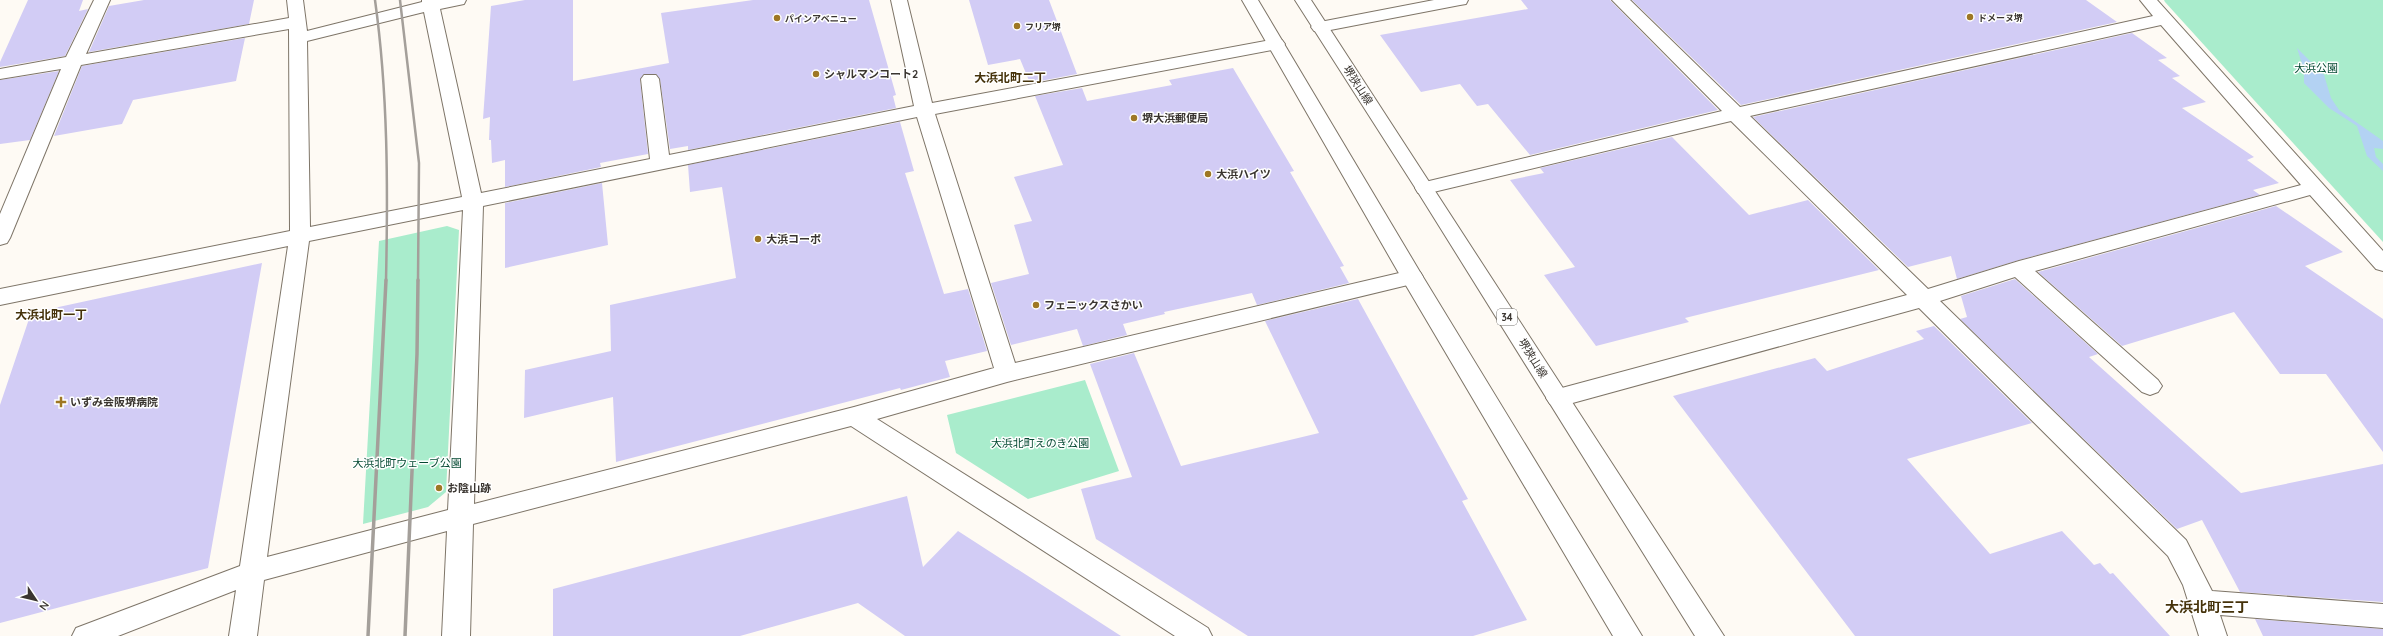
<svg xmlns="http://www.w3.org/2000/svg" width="2383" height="636" font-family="Quicksand,'Noto Sans JP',sans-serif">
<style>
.green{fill:#a9eccc}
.water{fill:#b3d2f3}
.building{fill:#d2ccf5}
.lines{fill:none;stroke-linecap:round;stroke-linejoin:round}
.minor-casing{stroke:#7e7568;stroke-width:2}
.major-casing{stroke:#7e7568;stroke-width:2}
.minor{fill:#fff;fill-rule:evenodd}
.major{fill:#fff;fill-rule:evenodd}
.rail-far1{stroke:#a49f9a;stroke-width:2.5}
.rail{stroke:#a49f9a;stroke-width:3.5}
.poi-dot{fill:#9e7724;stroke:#fff;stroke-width:1.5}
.labels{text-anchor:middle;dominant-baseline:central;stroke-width:3;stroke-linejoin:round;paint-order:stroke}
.far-poi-label{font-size:9px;font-weight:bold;fill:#3a3530;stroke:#fff;text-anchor:start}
.shield{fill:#fff;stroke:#75726e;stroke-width:1}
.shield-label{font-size:10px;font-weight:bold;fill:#3a3530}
.park-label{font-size:11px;fill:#044932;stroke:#fff}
.poi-label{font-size:11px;font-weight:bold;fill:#3a3530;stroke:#fff;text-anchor:start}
.street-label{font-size:11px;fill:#3a3530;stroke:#fff}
.neighbourhood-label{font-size:12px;font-weight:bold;fill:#45320a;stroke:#fff}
.near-neighbourhood-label{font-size:14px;font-weight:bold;fill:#45320a;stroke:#fff}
</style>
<rect width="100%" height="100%" fill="#fefaf4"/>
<path class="green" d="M2164,0H2383V242L2165,2Z
M447,226L459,230L446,492L428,507L363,524L379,241Z
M1085,380L1119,471L1028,499L956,453L947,415Z"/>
<path class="water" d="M2297,48L2324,75L2331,98L2339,110L2383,141V149L2374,148L2376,157L2383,164V171L2367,156L2357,126L2329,108L2304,83V70Z"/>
<path class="building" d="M28,0H83L79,11L88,9L65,56L0,67V62Z
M144,0H254L249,24L89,52L109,6Z
M525,0H573V81L669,63L661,13L753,0H869L896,95L893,96L896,108L688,150V146L670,149L660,79L656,74H644L640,79L648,154L600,163L601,167L505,187V160L492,163L491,140H489L490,117L483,119L491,6Z
M969,0H1049L1077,74L1030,83L1020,59L988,65Z
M1521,0H1610L1718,110L1530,155L1488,104L1477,106L1460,84L1421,92L1380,35L1528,9Z
M1632,0H2086L2117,22L1741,105Z
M2132,33L2167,58L2158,60L2180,76L2172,78L2206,102L2182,108L2254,157L2247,160L2279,183L2253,190L2260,195L2019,260L1957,279L1951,256L1908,267L1753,117Z
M245,38L236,81L133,100L122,124L54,136L82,66Z
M1233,68L1294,171L1290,172L1344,266L1340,267L1349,283L1257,305L1252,293L1164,312L1165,314L1123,324L1127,335L1083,346L1077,329L1011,345L991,283L1029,274L1014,225L1032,221L1014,177L1063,165L1035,96L1082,88L1087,101L1172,85L1169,80Z
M59,71L30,140L0,144V80Z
M900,122L914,171L905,173L944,294L968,289L987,351L945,361L950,377L901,390L900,388L616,462L613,397L524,418L525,370L611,351L610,305L736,278L722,187L690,192L688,165Z
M1672,137L1749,215L1808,200L1879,270L1685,318L1689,322L1596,346L1544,275L1575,267L1510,180L1544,173L1540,168Z
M602,183L608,245L505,268V203Z
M2276,206L2343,252L2305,266L2383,319V452L2326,374H2280L2234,312L2122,346L2038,272Z
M262,263L208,568L0,623V405L31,313Z
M2015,279L2098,354L2089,357L2241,493L2383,464V602L2240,592L2202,520L2177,529L1960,319L1967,317L1961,296Z
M1358,299L1440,448L1468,499L1462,501L1527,620L1473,636H1248L1096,539L1081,489L1132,477L1090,364L1134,353L1181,466L1319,433L1265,321Z
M1934,326L2032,423L1907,459L1990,554L2062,531L2094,565L2100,563L2110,574L2113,573L2170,636H1855L1673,396L1815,358L1827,371L1924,339L1916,331Z
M907,496L923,567L958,531L1121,636H905L858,603L740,636H553V589Z
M2255,619L2383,629V636H2263Z"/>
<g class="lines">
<defs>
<path id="minor" d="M94,0H110L86,54L289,18L287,0H303L307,31L422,2V0H466L464,4L440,9L481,193L650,159L641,79L644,75H656L659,79L669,155L914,106L891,0H907L932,103L1276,39L1282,40L1285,44L1282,48L935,114L1015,363L1412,270L1420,272L1423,277L1420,282L1412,284L1007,382L877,419L1208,628L1212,636H1175L851,426L473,524L470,636H442L447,531L264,580L257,636H229L236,590L118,636H72L76,628L240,566L288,246L0,305V289L290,231L289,29L81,65L10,238L7,243L0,245V214L61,69L0,79V69L66,57ZM424,12L462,197L310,227L307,41ZM917,117L994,368L854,407L474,504L483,206ZM463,210L448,510L267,557L309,241Z
M1434,0H1468L1466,4L1460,5L1320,32L1314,31L1311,27L1314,23L1320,22Z
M1612,0H1630L1740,107L2153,16L2140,0H2157L2383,251V271L2376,269L2310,195L2035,271L2158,380L2162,386L2158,392L2150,395L2142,392L2015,277L1940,301L2186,540L2212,591L2383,604V628L2220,615L2227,636H2199L2183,585L2168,556L1919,308L1558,407L1550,404L1546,398L1550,392L1558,389L1907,295L1731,121L1425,194L1418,193L1415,188L1418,183L1425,182L1722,111ZM2161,25L2301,185L2019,261L1928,289L1750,116Z"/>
<path id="major" d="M1242,0H1258L1420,272L1642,636H1613L1401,277Z
M1295,0H1311L1724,636H1695L1416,189Z"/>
</defs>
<use href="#minor" class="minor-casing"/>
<use href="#major" class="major-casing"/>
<use href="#minor" class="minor"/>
<use href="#major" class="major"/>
<path class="rail-far1" d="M375,0C388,93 388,187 386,281
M400,0L419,163L418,281"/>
<path class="rail" d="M368,636L386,280
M405,636L417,354L418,280"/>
</g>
<g class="poi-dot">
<circle cx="1970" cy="17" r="4"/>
<circle cx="777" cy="18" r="4"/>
<circle cx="1017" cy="26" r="4"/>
<circle cx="816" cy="74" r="4"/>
<circle cx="1134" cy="118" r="4"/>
<circle cx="1208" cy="174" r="4"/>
<circle cx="758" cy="239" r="4"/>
<circle cx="1036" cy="305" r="4"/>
<path d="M59 396h4v4h4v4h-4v4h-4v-4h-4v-4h4z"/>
<circle cx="439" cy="488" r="4"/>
</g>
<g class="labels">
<g class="far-poi-label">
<text x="1978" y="17">ドメーヌ堺</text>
<text x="785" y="18">パインアベニュー</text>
<text x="1025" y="26">フリア堺</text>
</g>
<rect class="shield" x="1497" y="309" width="20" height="16" rx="3"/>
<g class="shield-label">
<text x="1507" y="317">34</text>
</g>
<g class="park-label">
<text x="2316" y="68">大浜公園</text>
<text x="1040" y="443">大浜北町えのき公園</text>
<text x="407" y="463">大浜北町ウェーブ公園</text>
</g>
<g class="poi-label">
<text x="824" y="74">シャルマンコート2</text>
<text x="1142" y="118">堺大浜郵便局</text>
<text x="1216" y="174">大浜ハイツ</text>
<text x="766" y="239">大浜コーポ</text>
<text x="1044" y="305">フェニックスさかい</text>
<text x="70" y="402">いずみ会阪堺病院</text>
<text x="447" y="488">お陰山跡</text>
</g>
<g class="street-label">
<text transform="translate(1358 85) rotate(57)">堺狭山線</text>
<text transform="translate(1533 358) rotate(58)">堺狭山線</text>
</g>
<g class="neighbourhood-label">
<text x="1010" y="77">大浜北町二丁</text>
<text x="51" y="314">大浜北町一丁</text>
</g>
<g class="near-neighbourhood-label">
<text x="2207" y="607">大浜北町三丁</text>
</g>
</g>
<g transform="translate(36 600) rotate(125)" stroke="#ffffff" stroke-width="3" paint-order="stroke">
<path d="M0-3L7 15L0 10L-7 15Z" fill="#3a3530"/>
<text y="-6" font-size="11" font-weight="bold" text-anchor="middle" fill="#3a3530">N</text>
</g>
</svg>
